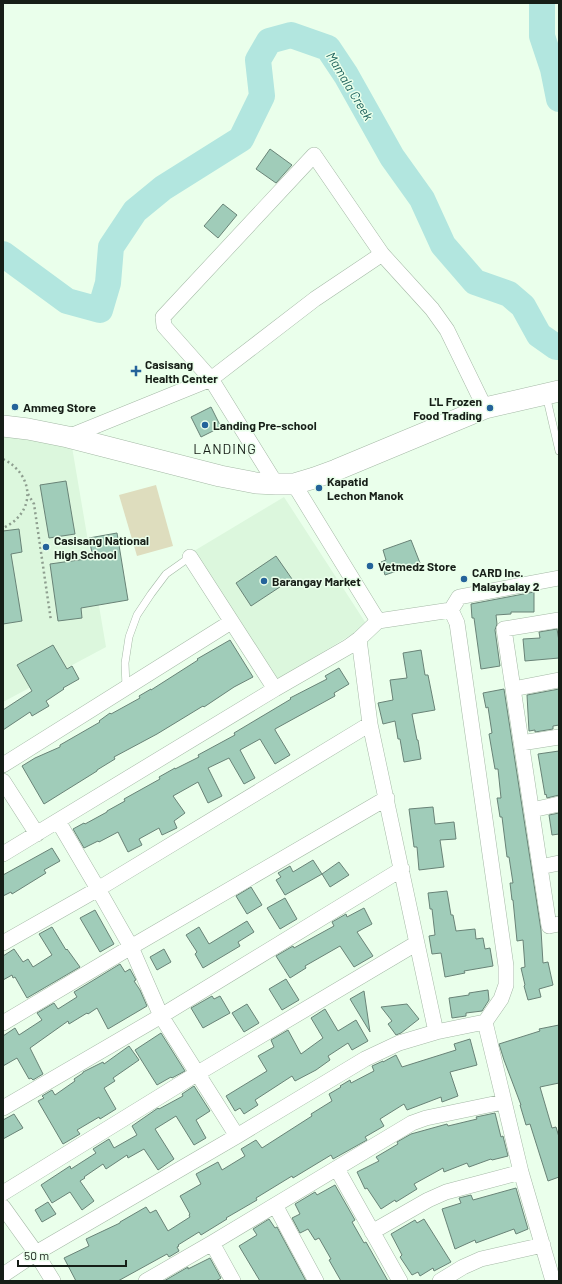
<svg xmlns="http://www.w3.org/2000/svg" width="562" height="1284" font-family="Barlow,sans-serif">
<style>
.built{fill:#dcf7dd}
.green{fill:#deddbe}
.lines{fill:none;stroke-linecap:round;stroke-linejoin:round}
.river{stroke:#b2e6df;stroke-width:26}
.building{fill:#a0ccb9;stroke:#698377}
.service-casing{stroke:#a5b9a6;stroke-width:8}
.minor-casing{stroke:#a5b9a6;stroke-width:16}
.secondary-casing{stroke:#a5b9a6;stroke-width:22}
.path{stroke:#8e9e8f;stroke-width:2.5;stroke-dasharray:2 3;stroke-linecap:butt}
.service{stroke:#fff;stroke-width:7}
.minor{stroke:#fff;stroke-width:15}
.secondary{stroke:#fff;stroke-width:21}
.poi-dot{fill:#24639a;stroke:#eaffeb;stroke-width:1.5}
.labels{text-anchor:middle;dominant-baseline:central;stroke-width:3;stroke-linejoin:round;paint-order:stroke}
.poi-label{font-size:12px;font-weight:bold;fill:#161e17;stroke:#eaffeb;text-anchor:start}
.water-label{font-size:13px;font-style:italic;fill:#1e625c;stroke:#eaffeb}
.quarter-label{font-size:14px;letter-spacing:1px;fill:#161e17;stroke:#eaffeb}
</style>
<rect width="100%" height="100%" fill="#eaffeb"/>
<path class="built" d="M3,433L72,447L106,647L3,702Z
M284,497L367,625L277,680L194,551Z"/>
<path class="green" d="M156,485L173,546L137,556L119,495Z"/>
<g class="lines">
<path class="river" d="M542,3V36L553,69L559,99
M3,254L67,301L100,310L108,283L111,247L135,211L163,188L241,139L262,96L258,60L269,41L291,35L328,48L346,75L392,157L422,199L443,245L475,282L509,294L523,306L539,335L556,347H559"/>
</g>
<path class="building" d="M270,149L292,165L276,183L256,169Z
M223,204L237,215L218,238L204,226Z
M211,407L221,427L201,437L191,417Z
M66,481L75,534L49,538L40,485Z
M19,529L22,552L11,554L22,621L3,624V531Z
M117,533L128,600L81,608L82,618L58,621L50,564L93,558L89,538Z
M411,540L420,563L385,575L381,562L386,560L383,550Z
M276,556L292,579L251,606L236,583Z
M534,592V612H511V614L496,615L497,624L495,630L500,666L481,669L474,618H472L471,604Z
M557,629L559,641V658L525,661L523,639L540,638L539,632Z
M230,640L253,677L234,687L204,707L203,706L157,734L114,757L115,759L97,770V771L44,804L22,766L35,758L60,747V745L100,722L99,721L110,713L111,714L140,698L139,696L151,689V690L198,660L197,659Z
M53,645L67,669L72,666L79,679L63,688L64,689L46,701L49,706L32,716L30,712L3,730V710L32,691L17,665Z
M421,650L425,675H428L435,710L412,714L417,740H418L421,759L404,762L400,739H398L395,721L383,724L378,703L393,700L390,680L407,678L403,653Z
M339,668L349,684L334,693L335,696L275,729V730L290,755L275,764L260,739L240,750L255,778L244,784L229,758L208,768L222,796L208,803L198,782L173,796L185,813L174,821L177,828L162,835L159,828L139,839L142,845L128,852L118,832L99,842L98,841L84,848L73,829L84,823L85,824L107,812V811L125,801L124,799L160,779L159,777L175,768V769L199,757L198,755L235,735L234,733L291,699L290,698L327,679L325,676Z
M504,689L541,930L543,963L548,962L553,985L539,989L541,997L528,1000L524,986L525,985L521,968L525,967L523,940L517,941L513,900H512L510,883H513L509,857H507L502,817H500L497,798H501L498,769H495L489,734L492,733L488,707L486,708L483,693Z
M559,689V725L553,726V729L535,732V730L529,731L527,695Z
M559,751V795L547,798L546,794L545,795L538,754Z
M433,807L435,824L454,822L456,839L440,840L444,867L419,870L417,847H414L409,809Z
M559,813V834L552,835L549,815Z
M52,848L60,861L44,870L46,873L12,894L11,892L3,896V875Z
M313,860L322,874L285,895L276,880L281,877L278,873L290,866L293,872Z
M339,862L349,875L330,887L322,874Z
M251,887L262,905L247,914L236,896Z
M447,891L451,915H453L456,931L475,929L476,939L483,938L485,949L490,948L493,966L464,971L465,973L445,977L441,953L432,954L429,936L435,935L432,909H430L428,893Z
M285,898L297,919L280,929L267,908Z
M364,908L372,924L357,932L373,956L354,967L340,946L305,966L306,968L290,978L276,956L293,946L294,948L334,926L332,922L346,914L347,917Z
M95,910L114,944L100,952L80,918Z
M247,921L254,932L238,942L240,946L203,968L195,954L197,952L186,935L199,927L209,944Z
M52,927L66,950L67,949L80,967L27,998L15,977L13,978L12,975L3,980V956L14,949L23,962L28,959L33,967L52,955L39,934Z
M164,949L171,962L157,970L150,957Z
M120,964L125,972L130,969L136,980L134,981L140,990L147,1006L108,1029L97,1008L88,1014L87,1013L69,1024L68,1021L30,1048L43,1074L33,1080L31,1078L29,1079L17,1058L3,1066V1036L15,1028L19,1035L42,1020L37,1013L54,1003L58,1009L77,997L74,992Z
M286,979L299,1000L282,1010L269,989Z
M488,990L489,1000L482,1011L466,1013V1016L452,1018L449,998L469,995V993Z
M364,991L370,1032L350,999Z
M212,996L214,999L220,996L230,1013L203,1028L191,1008Z
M247,1004L259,1023L244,1032L232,1013Z
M407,1004L419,1019L401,1033L396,1035L388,1024L392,1021L381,1007Z
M325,1009L338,1031L356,1020L368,1041L352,1050L348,1043L328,1056L330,1060L316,1070L295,1081L292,1076L255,1100L258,1105L244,1114L240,1108L235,1111L226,1096L267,1071L258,1056L274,1047L271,1040L288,1030L301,1054L323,1038L311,1018Z
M559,1025V1083L540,1087L552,1128L556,1127L559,1137V1177L548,1181L530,1124L526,1125L520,1105H521L504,1060L499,1044L540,1031L539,1029Z
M161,1033L185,1071L172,1078L171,1077L157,1085L135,1050Z
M470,1039L477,1065L450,1072L458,1096L442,1102L441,1097L407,1110L404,1104L380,1119L384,1126L365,1137L367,1140L333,1159L331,1155L293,1178L292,1176L256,1198L257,1200L226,1218L227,1219L201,1235L199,1232L178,1245L179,1246L177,1247L179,1251L169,1257L167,1254L118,1281H76L64,1258L89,1246L86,1239L120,1223V1222L146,1207L150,1213L156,1210L168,1231L190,1217L189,1215L190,1214L180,1196L201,1184L196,1174L218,1162L222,1170L245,1156L241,1149L256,1140L262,1148L312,1116L311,1114L332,1101L329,1094L341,1087L340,1086L350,1080L351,1083L374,1071L372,1066L383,1061V1062L396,1055L402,1067L456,1050L454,1044Z
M129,1046L139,1060L113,1078L115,1081L104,1088L116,1109L100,1119L99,1117L77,1130L80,1134L63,1144L38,1101L44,1098L42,1096L52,1090L55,1095L75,1081L74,1079L83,1073V1072L103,1062L104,1064Z
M194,1086L210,1111L196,1120L206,1138L194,1145L176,1116L155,1129L174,1159L158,1170L144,1149L128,1158L127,1155L106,1169L103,1164L84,1177L85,1178L80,1181L94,1201L82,1210L70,1192L52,1203L41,1185L70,1166L71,1169L96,1153L93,1149L109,1139L114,1148L137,1135L132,1126L158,1108L159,1109L183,1096L182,1094Z
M495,1113L501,1137L503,1136L508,1156L492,1160L491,1159L469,1167L467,1163L444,1172L443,1168L414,1184L417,1189L396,1202L395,1200L381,1209L367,1188L365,1189L357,1172L379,1161L376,1157L398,1144L397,1142L411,1134L447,1124L448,1126L477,1119L476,1117Z
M14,1114L23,1128L3,1139V1120Z
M335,1185L355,1220L352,1222L364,1243L366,1242L388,1281H341L329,1260L331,1259L319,1238L315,1240L308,1229L300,1233L292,1218L300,1214L295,1204L315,1192L317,1195Z
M516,1188L528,1229L516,1234L514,1229L476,1243L475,1240L455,1249L442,1209L461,1203L459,1198L471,1195L473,1200Z
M48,1202L56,1214L42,1222L35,1210Z
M269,1219L275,1228L277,1227L306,1281H260L239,1246L257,1235L253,1229Z
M424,1219L451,1262L434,1271L433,1268L420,1276L418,1272L412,1275L400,1257L402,1255L391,1234L415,1220L417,1223Z
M210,1258L221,1278L216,1281H164L188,1267V1269Z"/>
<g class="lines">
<defs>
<path id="service" d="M546,395L559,451
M126,687L125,663L129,637L137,615L151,594L166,574L190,557"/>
<path id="minor" d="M68,437L211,379L315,299L382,254
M276,484L211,379L164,326L163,317L314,155L382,254L432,309L447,330L485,408
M294,484L378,621
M190,557L275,689
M559,620L504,629L549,926L559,924
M359,639L370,724L436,1032
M513,689L559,680
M521,743L559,737
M3,765L231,622
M3,781L37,834
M532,810L559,804
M58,821L98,889L131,947L161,1016L237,1136
M3,854L275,689L348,647L359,639L378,621L451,610L459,597L559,578
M540,867L559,863
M3,943L98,889L370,724
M485,1022L521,1172L553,1281
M3,1023L131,947L387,798
M3,1108L161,1016L402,869
M337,1169L400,1281
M3,1193L198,1073L417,943
M275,1205L316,1281
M3,1207L36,1253L53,1281
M372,1232L428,1200L446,1192L521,1172
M212,1243L233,1281
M3,1275L36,1253L237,1136L365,1059L399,1043L436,1032L485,1022L501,999L506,985V966L457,623L451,610
M146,1281L212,1243L412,1123L426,1118L503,1102
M440,1281L463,1267L481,1259L543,1245"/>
<path id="secondary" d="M3,426L28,429L68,437L220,476L256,483L276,484H294L314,478L336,470L485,408L559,391"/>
</defs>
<use href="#service" class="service-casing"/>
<use href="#minor" class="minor-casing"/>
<use href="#secondary" class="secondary-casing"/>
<path class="path" d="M3,459C35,475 36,513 3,528
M28,494L34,504L51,621"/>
<use href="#service" class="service"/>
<use href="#minor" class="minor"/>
<use href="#secondary" class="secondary"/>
</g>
<g class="poi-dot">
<path d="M134 365h4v4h4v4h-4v4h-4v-4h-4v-4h4z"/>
<circle cx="15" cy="407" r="4"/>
<circle cx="490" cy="408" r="4"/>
<circle cx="205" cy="425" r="4"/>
<circle cx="319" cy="488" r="4"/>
<circle cx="46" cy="547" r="4"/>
<circle cx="370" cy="566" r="4"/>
<circle cx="464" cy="579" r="4"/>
<circle cx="264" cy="581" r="4"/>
</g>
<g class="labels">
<g class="poi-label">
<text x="145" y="364">Casisang<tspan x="145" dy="14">Health Center</tspan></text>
<text x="482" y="401" text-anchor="end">L'L Frozen<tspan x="482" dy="14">Food Trading</tspan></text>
<text x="23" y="407">Ammeg Store</text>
<text x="213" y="425">Landing Pre-school</text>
<text x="327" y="481">Kapatid<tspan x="327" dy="14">Lechon Manok</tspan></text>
<text x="54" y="540">Casisang National<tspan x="54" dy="14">High School</tspan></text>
<text x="378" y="566">Vetmedz Store</text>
<text x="472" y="572">CARD Inc.<tspan x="472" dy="14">Malaybalay 2</tspan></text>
<text x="272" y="581">Barangay Market</text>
</g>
<g class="water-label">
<text transform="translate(350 86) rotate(59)">Mamala Creek</text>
</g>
<g class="quarter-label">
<text x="225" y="448">LANDING</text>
</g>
</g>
<rect width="562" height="1284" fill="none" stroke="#161e17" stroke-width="8"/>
<path d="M18 1260v6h108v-6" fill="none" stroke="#161e17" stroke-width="2"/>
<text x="24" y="1260" font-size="12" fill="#161e17" stroke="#eaffeb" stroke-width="3" paint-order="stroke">50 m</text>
</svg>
